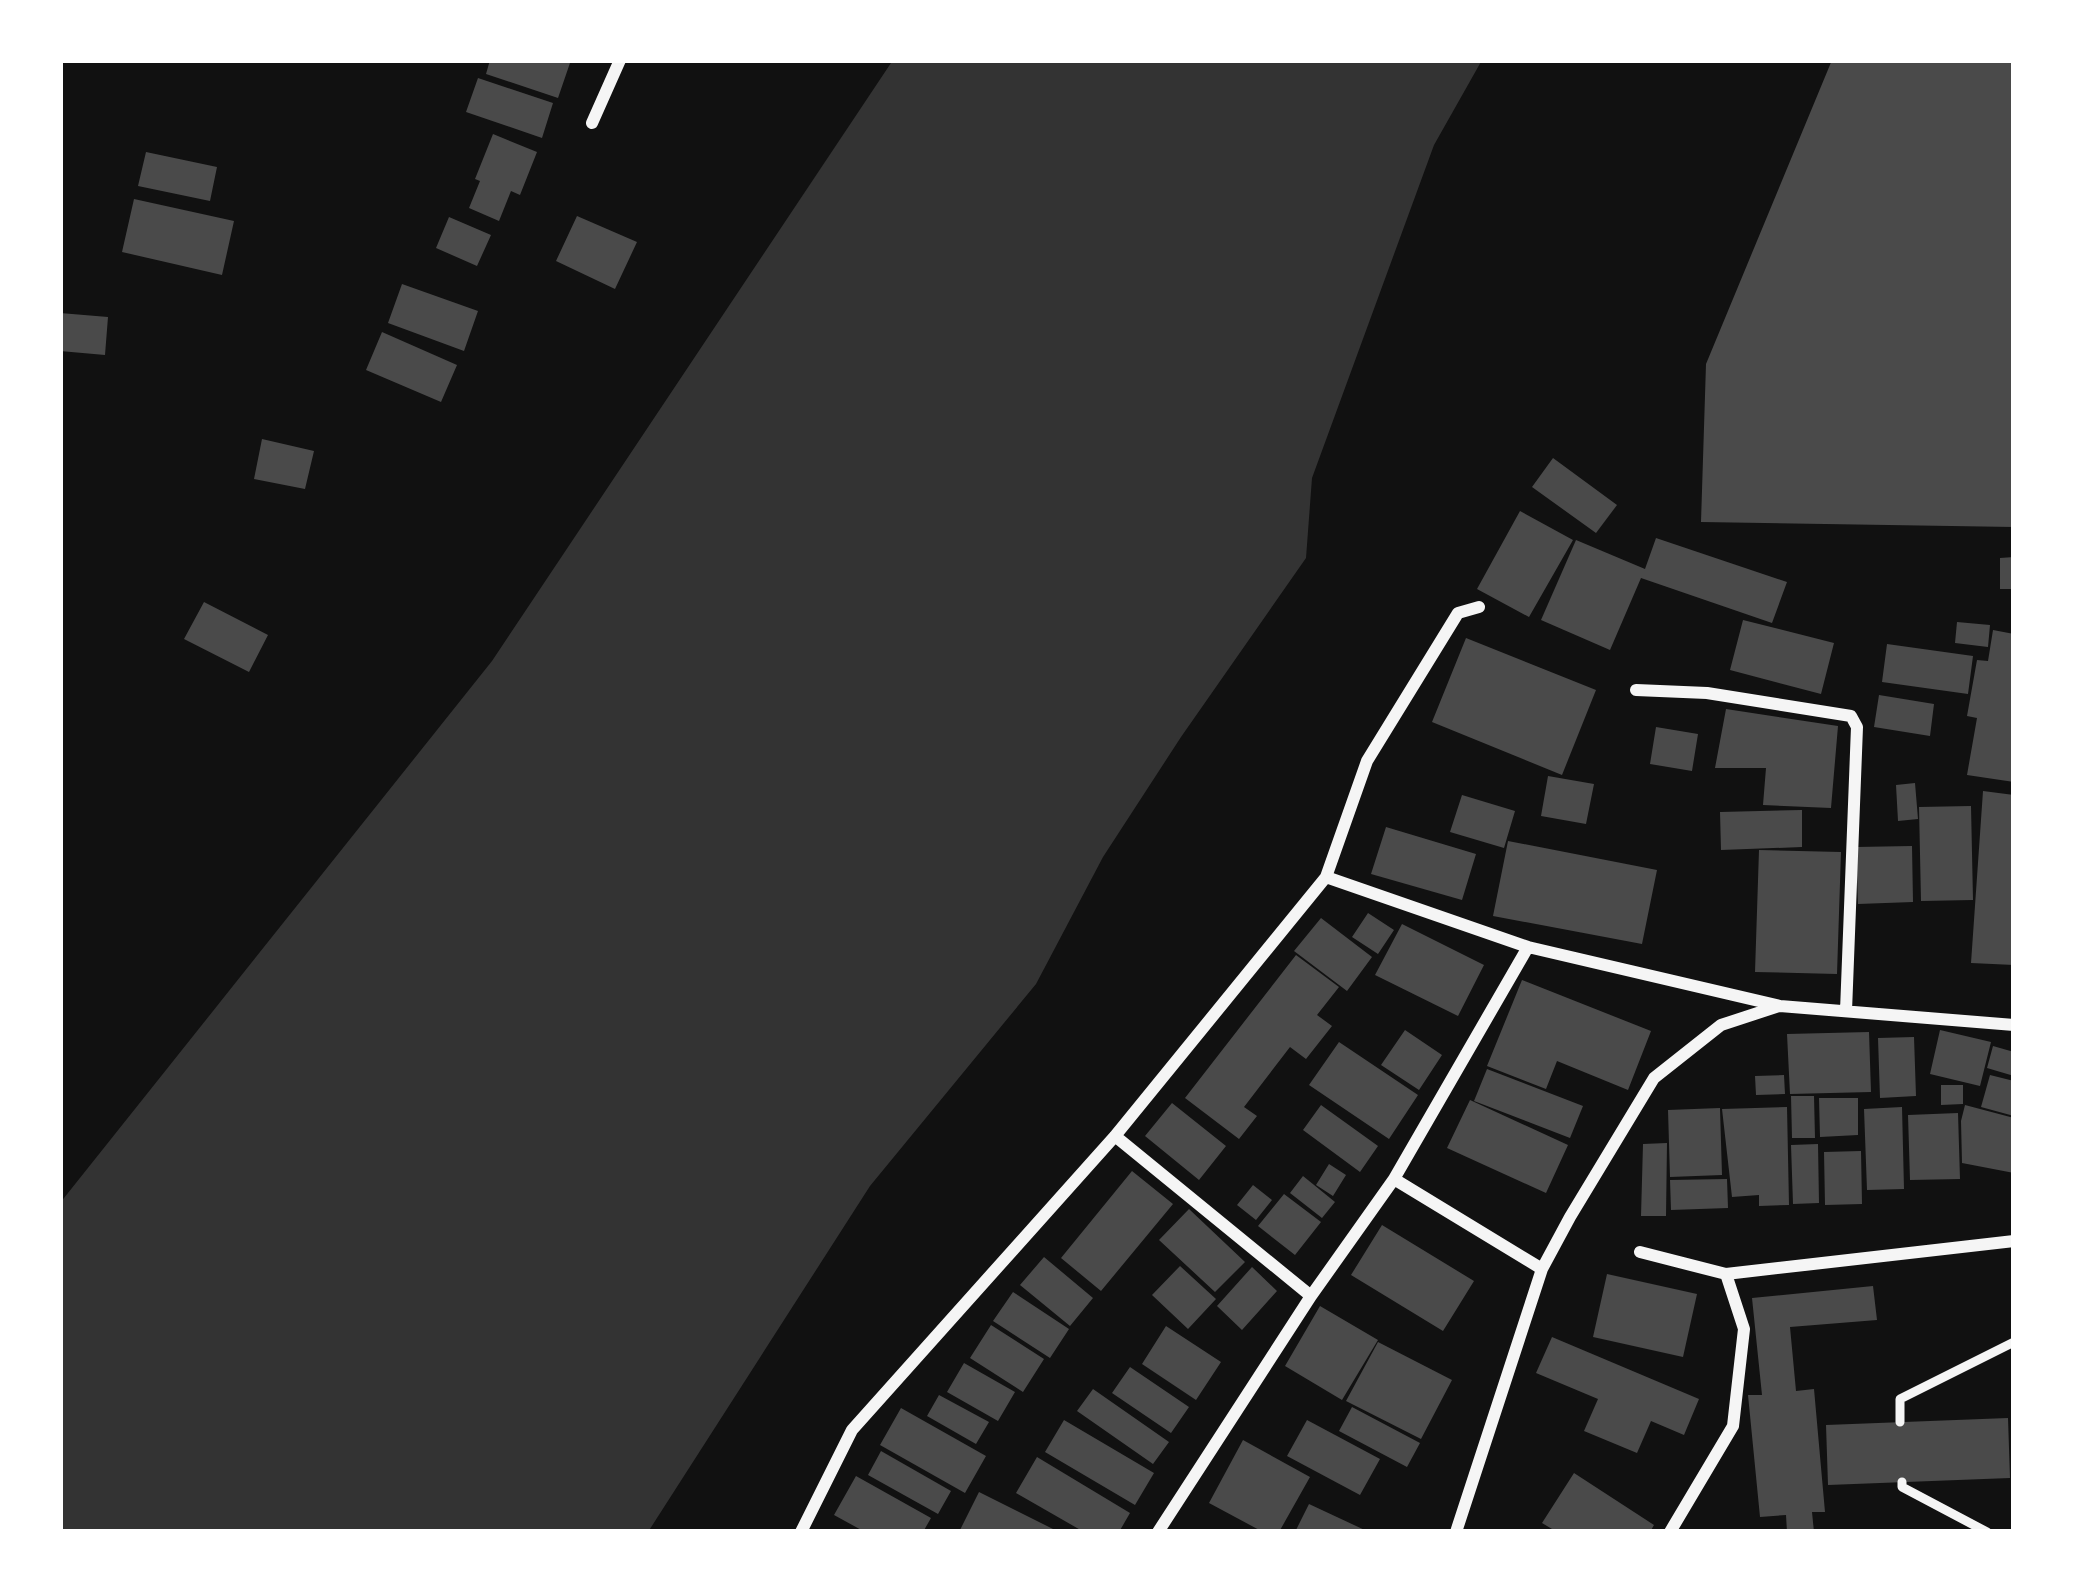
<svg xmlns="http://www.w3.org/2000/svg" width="2074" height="1592" font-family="'Public Sans',sans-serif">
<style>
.water{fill:#333}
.building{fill:#4a4a4a}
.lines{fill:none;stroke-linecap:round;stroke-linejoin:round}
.service{stroke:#f5f5f5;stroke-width:9}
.minor{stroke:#f5f5f5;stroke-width:12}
</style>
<rect width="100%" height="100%" fill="#111"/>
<path class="water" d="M893,60H1482L1434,145L1312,478L1306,558L1181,737L1103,857L1036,984L870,1186L648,1532H60V1203L492,661Z"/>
<path class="building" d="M490,60H571L558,98L486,74Z
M1832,60H2014V527L1701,522L1706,364Z
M478,78L553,103L542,138L466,112Z
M493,134L537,152L520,195L511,191L499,221L469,208L480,181L475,179Z
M146,152L217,167L210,201L138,186Z
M134,199L234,221L222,275L122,252Z
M577,216L637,242L615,289L556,261Z
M449,217L491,235L477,266L436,248Z
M402,284L478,311L464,351L388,323Z
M60,313L108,317L105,355L60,351Z
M382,332L457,365L441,402L366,370Z
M262,439L314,451L305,489L254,479Z
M1553,458L1617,505L1596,533L1532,487Z
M1520,511L1573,540L1529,617L1477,589Z
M1656,538L1787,582L1772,623L1641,578L1610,650L1541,620L1576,540L1645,569Z
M2014,557V589H2000V558Z
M204,602L268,635L249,672L184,639Z
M1743,620L1834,643L1821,694L1730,670Z
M1957,622L1990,625L1988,647L1955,643Z
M1993,630L2014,634V782L1967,775L1977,718L1967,716L1977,660L1988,661Z
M1466,638L1596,690L1562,775L1432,722Z
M1887,644L1973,656L1968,694L1882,682Z
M1879,695L1934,704L1930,736L1874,727Z
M1726,709L1838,726L1831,808L1763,805L1766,768H1715Z
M1656,727L1698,734L1692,771L1650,764Z
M1548,776L1594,784L1586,824L1541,816Z
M1915,783L1918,819L1898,821L1896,785Z
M1983,791L2014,795V965L1971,963Z
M1462,795L1515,811L1504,848L1450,832Z
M1971,806L1973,900L1921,901L1919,807Z
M1802,810V847L1721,850L1720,812Z
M1386,827L1476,854L1462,900L1371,874Z
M1508,841L1657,870L1642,944L1493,916Z
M1912,846L1913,902L1858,904L1856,847Z
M1759,850L1841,852L1837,974L1755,972Z
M1368,913L1394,930L1378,954L1352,937Z
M1321,918L1372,957L1347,991L1294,951Z
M1402,924L1484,965L1458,1016L1375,975Z
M1296,955L1339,987L1317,1015L1332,1026L1306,1059L1290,1047L1244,1107L1257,1116L1239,1139L1185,1098Z
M1522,980L1651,1031L1628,1090L1557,1061L1546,1089L1487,1066Z
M1405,1030L1442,1055L1419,1090L1381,1065Z
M1940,1030L1991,1042L1980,1086L1930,1074Z
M1869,1032L1871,1092L1790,1094L1787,1034Z
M1914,1037L1916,1096L1880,1098L1878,1038Z
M1339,1042L1418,1095L1389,1139L1309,1085Z
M1993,1046L2014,1052V1076L1987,1068Z
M1487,1069L1583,1106L1570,1138L1474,1101Z
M1784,1075L1785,1094L1756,1095L1755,1076Z
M1990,1075L2014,1081V1116L1981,1107Z
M1941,1085H1963V1104L1941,1105Z
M1791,1096H1814L1815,1138H1792Z
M1819,1098H1858V1135L1820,1137Z
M1470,1100L1568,1145L1546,1193L1447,1148Z
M1172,1103L1226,1146L1199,1180L1145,1136Z
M1321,1105L1378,1146L1360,1172L1303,1130Z
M1965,1105L2014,1118V1173L1962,1163L1961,1121Z
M1787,1107L1789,1205L1759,1206V1195L1732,1197L1722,1109Z
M1902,1107L1904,1189L1867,1190L1864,1109Z
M1720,1108L1722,1175L1670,1177L1668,1110Z
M1958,1113L1960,1179L1910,1180L1908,1115Z
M1667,1143L1666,1216H1641L1643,1144Z
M1818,1144L1819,1203L1793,1204L1791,1145Z
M1861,1151L1862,1204L1825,1205L1824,1152Z
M1329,1164L1346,1175L1333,1196L1316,1185Z
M1132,1171L1173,1204L1101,1291L1061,1258Z
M1303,1176L1335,1202L1322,1218L1290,1193Z
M1727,1179L1728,1208L1671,1210L1670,1180Z
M1253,1185L1272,1200L1256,1220L1237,1205Z
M1284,1194L1321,1222L1295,1255L1258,1226Z
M1189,1209L1245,1262L1215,1292L1159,1240Z
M1382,1225L1474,1281L1443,1331L1351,1275Z
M1044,1257L1093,1298L1070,1326L1020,1285Z
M1180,1266L1216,1299L1188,1329L1152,1295Z
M1252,1267L1277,1291L1242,1330L1217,1306Z
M1607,1274L1697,1294L1683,1357L1593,1337Z
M1873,1286L1877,1320L1790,1327L1796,1391L1814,1389L1825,1512H1812L1814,1532H1787L1786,1515L1760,1517L1748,1395H1762L1752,1298Z
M1013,1292L1069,1329L1050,1358L993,1321Z
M1320,1306L1378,1340L1342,1400L1285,1366Z
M991,1325L1044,1359L1023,1392L970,1358Z
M1166,1326L1221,1362L1196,1400L1142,1364Z
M1552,1337L1699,1399L1684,1435L1651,1421L1637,1453L1584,1431L1598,1399L1536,1373Z
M1378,1342L1452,1380L1421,1439L1346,1401Z
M964,1363L1015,1392L998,1421L947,1392Z
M1130,1367L1189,1407L1171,1433L1112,1393Z
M1093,1389L1169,1442L1153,1464L1077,1411Z
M939,1395L989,1422L976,1444L927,1416Z
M1352,1407L1420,1443L1407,1467L1339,1431Z
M901,1408L986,1456L965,1493L880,1445Z
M2008,1418L2010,1478L1828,1485L1826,1425Z
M1064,1420L1154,1473L1135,1505L1045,1452Z
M1307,1420L1380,1459L1360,1495L1287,1456Z
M1243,1440L1310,1477L1279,1532H1263L1209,1503Z
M881,1451L951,1491L938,1514L868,1475Z
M1037,1457L1130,1513L1119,1532H1084L1016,1493Z
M1574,1473L1654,1525L1650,1532H1557L1542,1523Z
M856,1476L931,1518L923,1532H865L834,1515Z
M979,1492L1059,1532H959Z
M1309,1504L1369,1532H1295Z"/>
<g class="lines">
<path class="service" d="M1900,1422V1399L2014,1342
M1902,1482V1487L1987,1532"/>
<path class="minor" d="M592,123L620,60
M1636,690L1707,693L1851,716L1857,727L1846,1011
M1326,877L1367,761L1458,613L1479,607
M1115,1136L1311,1296
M1394,1179L1542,1269
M1640,1252L1726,1274L2014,1241
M801,1532L852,1430L1115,1136L1326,877L1528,947L1780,1006L2014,1025
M1158,1532L1311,1296L1394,1179L1528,947
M1456,1532L1542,1269L1570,1217L1654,1078L1721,1025L1779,1006
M1670,1532L1733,1426L1744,1329L1726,1274"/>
</g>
<rect width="2074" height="1592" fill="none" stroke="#ffffff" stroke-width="126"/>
</svg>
